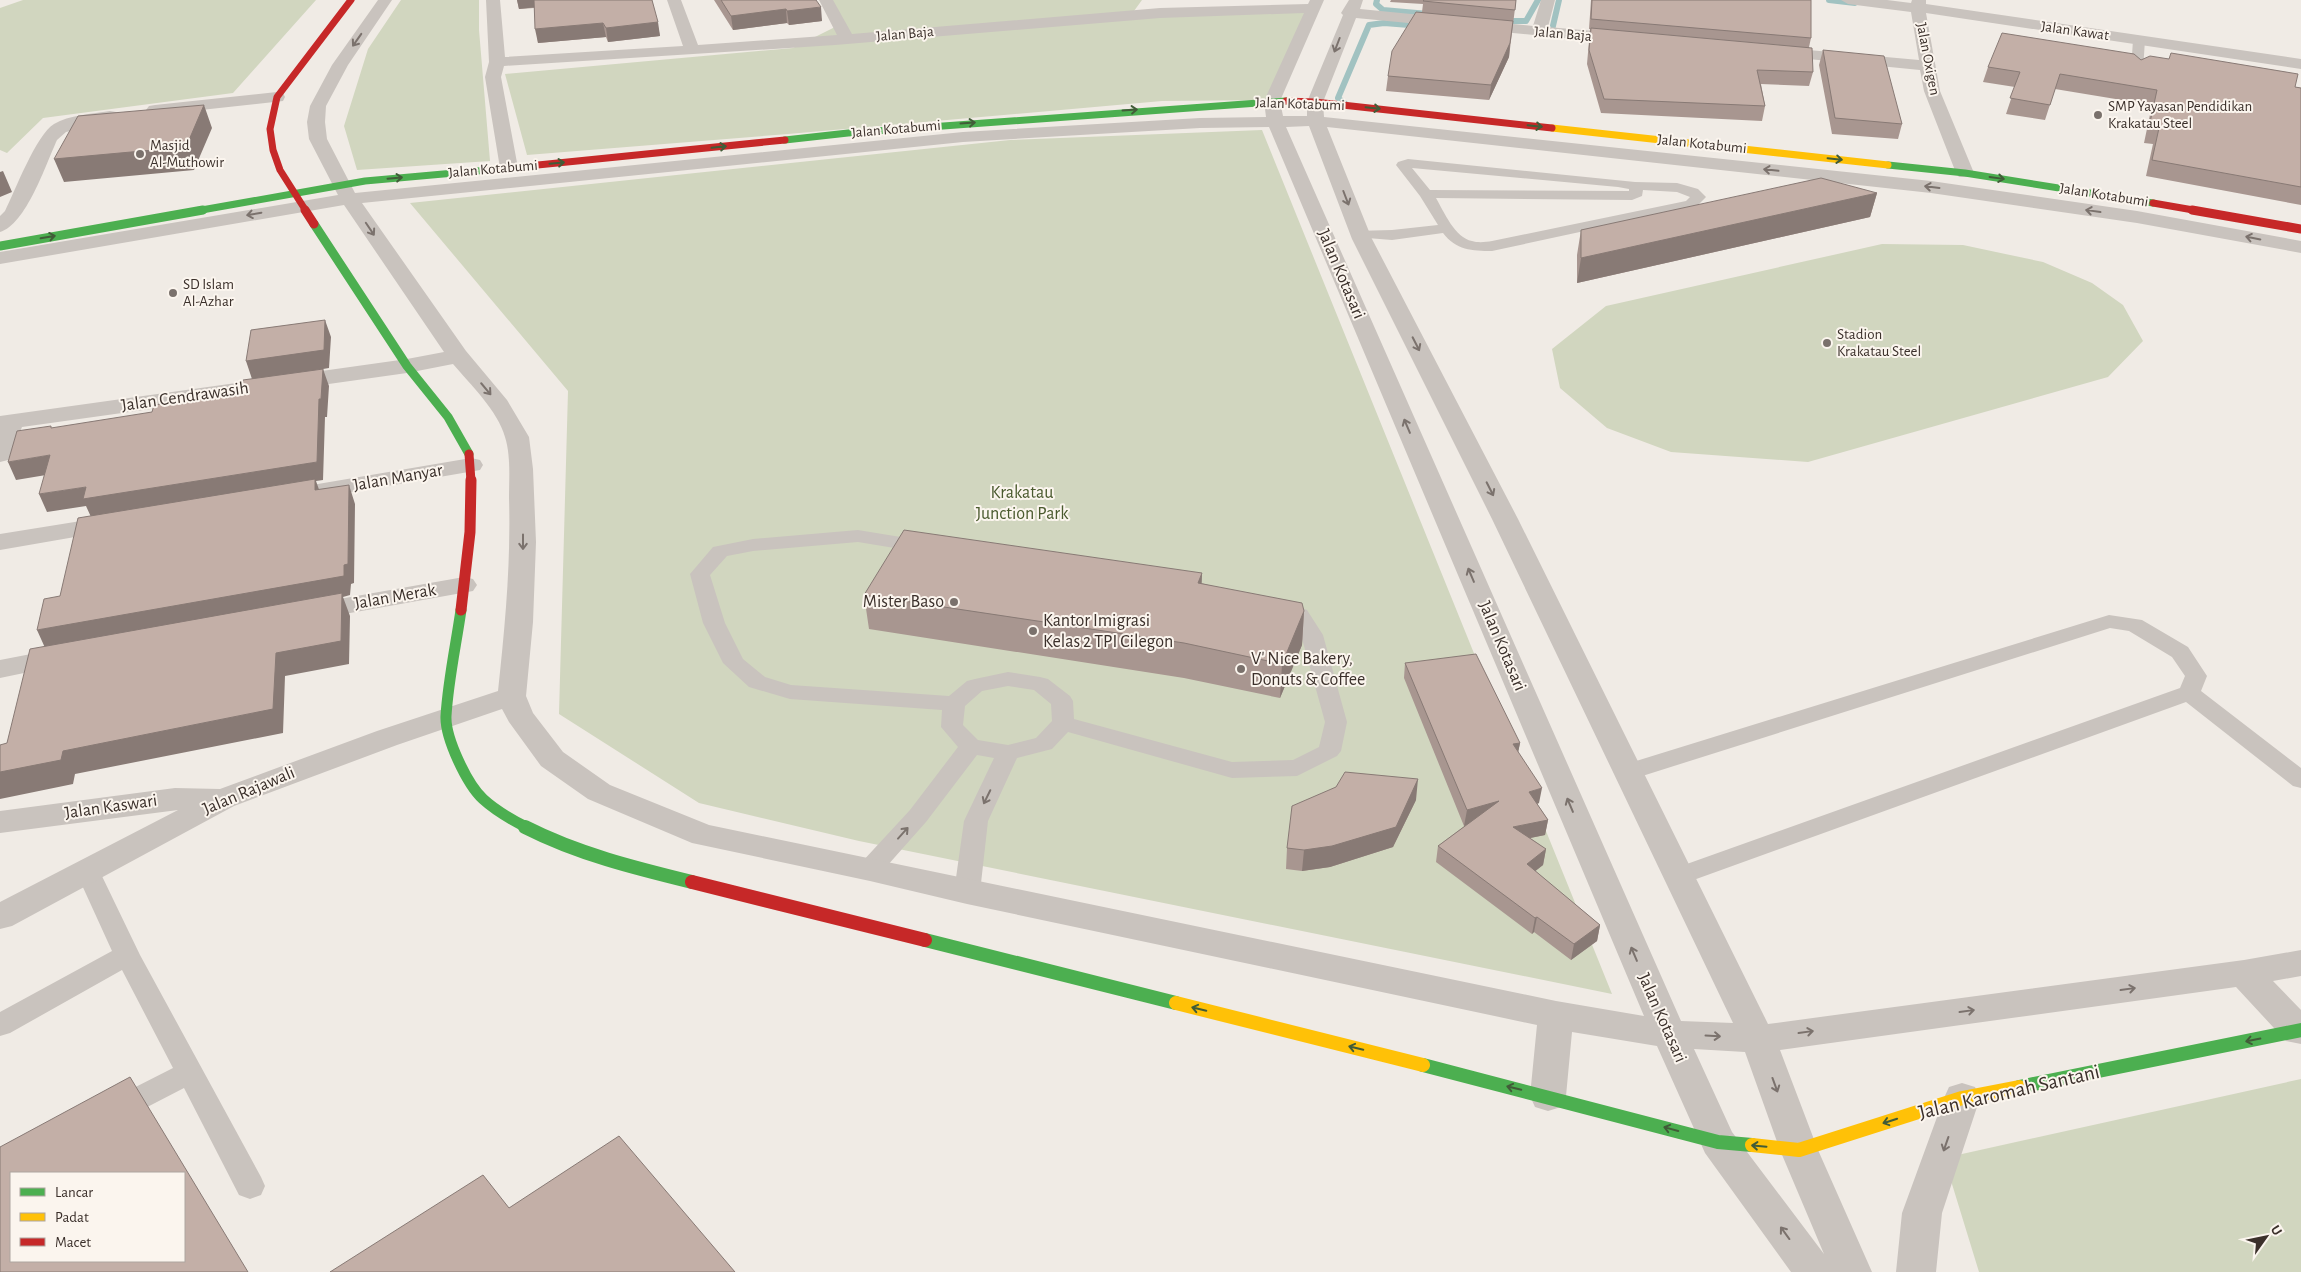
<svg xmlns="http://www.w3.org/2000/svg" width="2301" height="1272" font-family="'Alegreya Sans',sans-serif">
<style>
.green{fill:#d1d6bf}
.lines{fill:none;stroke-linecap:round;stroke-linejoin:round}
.stream{stroke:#a1c2c1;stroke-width:6}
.lane{fill:#c9c3be;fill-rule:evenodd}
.street{fill:#c9c3be;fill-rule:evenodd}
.fast-far3{stroke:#4caf50;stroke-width:7}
.fast-far2{stroke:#4caf50;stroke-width:9}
.fast-far1{stroke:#4caf50;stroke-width:11}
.fast{stroke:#4caf50;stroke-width:14}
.slow-far1{stroke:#ffc107;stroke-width:7}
.slow{stroke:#ffc107;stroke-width:14}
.jam-far3{stroke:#c62828;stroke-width:7}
.jam-far2{stroke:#c62828;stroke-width:9}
.jam-far1{stroke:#c62828;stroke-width:11}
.jam{stroke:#c62828;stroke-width:14}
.wall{fill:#a89690}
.shaded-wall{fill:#887a75}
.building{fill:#c3afa7;stroke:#887a75;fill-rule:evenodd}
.oneway{stroke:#7b726d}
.oneway2{stroke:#415c38}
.poi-dot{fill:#7a716c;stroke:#fbf5ee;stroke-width:2}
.labels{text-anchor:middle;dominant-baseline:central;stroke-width:4;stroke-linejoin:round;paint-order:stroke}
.far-street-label{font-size:15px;fill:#3b302b;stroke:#fbf5ee}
.far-poi-label{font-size:15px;fill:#3b302b;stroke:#fbf5ee;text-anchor:start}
.street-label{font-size:18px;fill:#3b302b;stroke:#fbf5ee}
.park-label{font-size:18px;fill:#4a5a2e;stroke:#fbf5ee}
.poi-label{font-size:18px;fill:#3b302b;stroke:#fbf5ee;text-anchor:start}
.near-street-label{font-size:21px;fill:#3b302b;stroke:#fbf5ee}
</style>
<rect width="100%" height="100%" fill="#f0ebe5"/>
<path class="green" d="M23,0H316L233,93L43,118L7,153L0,150V8Z
M401,0H479V30L490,161L357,170L344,126L368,49Z
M828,0H1142L1134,11L1309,13L1277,100L1162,101L788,134L527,155L505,74L793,48L841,24Z
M1262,130L1612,994L859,841L699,803L559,714L568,391L410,203L1010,140Z
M1882,244L1963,245L2043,262L2092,283L2123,305L2143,341L2108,377L1808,462L1671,452L1607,428L1560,388L1552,349L1606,306Z
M2301,1079V1272H1979L1944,1158Z"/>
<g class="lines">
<path class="stream" d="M1377,0L1376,4L1383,10L1428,14
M1829,0L1855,3
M1500,21H1526L1538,0
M1552,30L1559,0
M1347,105L1338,98L1369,25L1384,23L1422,26"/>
<path class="lane" d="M2139,36L2145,40L2143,70L2137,74L2131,70L2133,40Z
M1408,159L1635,182L1677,183L1698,189L1706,197L1696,207L1492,251C1472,251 1456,250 1443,233L1392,240L1355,237L1352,234L1355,231L1392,230L1438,225L1420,196L1396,165L1398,162ZM1412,168L1618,187L1629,189V191L1430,190ZM1643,190L1677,192L1690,197L1686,201L1492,241C1486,242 1478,243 1472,241C1455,238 1444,212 1436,198L1632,200L1642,196Z
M858,530L925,541L932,543L935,547L932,551L925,553L858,542L753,551L727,556L710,575L725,623L743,659L765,677L791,685L949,696L967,681L975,679L1008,672L1040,677L1048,679L1070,696L1073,701L1074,719L1232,762L1293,760L1319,747L1325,722L1301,635L1292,618L1273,610L1270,606L1273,602L1280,600L1307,610L1323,635L1347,722L1341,751L1337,756L1297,776L1232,778L1068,732L1052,749L1017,758L988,821L980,892L976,899L967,901L958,899L954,892L964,821L994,758L977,755L926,822L879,875L870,878L861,875L858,869L861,863L910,810L958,747L941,727L942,710L790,699L749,687L723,663L703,623L690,574L713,547L753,539ZM1008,686L1034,690L1051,704L1052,721L1036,738L1008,745L978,740L963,725L965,706L982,691Z
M2109,615L2142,620L2188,647L2207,676L2201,691L2301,768V788L2293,786L2186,702L1688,882L1679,885L1670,882L1667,876L1670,870L2180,688L2185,676L2172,657L2129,631L2110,628L1636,778L1628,780L1620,778L1616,772L1620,766Z
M88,863L97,866L100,872L140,955L261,1177L265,1186L261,1195L250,1199L239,1195L184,1088L126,1118L116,1122L106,1118L102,1110L106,1102L173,1068L122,970L10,1033L0,1036V1012L112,951L76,872L79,866Z"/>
<path class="street" d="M378,0H392L348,65L326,106L325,122L327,139L355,193L963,132L1200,118L1266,117L1264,101L1304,13L1160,18L835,45L504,66L501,77L518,168L515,172H503L500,168L485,77L489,62L486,0H500L505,57L683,46L667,0H681L698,45L837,35L819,0H833L852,34L1160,8L1308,4L1310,0H1324L1280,101L1283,116H1307V102L1343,15L1341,13L1349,0H1363L1360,9L1533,26L1541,0H1555L1548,27L1627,34L1633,36L1635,39L1633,42L1627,44L1356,18L1323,102L1324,117L1931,181L2137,211L2301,241V253L2137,223L1931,193L1327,127L1372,239L1518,519L1768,1024L2244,960L2301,950V976L2273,981L2301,1010V1044L2286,1041L2236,987L1780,1050L1818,1150L1872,1272H1791L1705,1153L1657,1046L1572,1032L1566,1096L1561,1107L1548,1111L1535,1107L1530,1096L1537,1025L967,904L870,881L692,843L588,799L541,766L509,722L502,709L397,745L234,806L12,926L0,929V902L178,810L0,833V811L175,788L220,789L377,731L498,691C505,626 511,563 509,498C509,479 511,456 505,437C498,411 470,384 453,364L407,373L22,427L8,460L0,462V416L407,359L444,352L344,205L0,264V252L338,195L309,139L307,122L310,106L332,65ZM1309,126L1352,239L1492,519L1733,1023L1681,1021L1286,127ZM1269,127L1644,1016L1556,1001L709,825L610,785L563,752L533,713L526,696L533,622L536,542L533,469L529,437L507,400L466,351L362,203L963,142L1200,128ZM1694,1049L1745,1052L1780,1150L1824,1254L1732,1132Z
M1841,0H1887L1911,3L1912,0H1926V4L2301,59V69L1926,13L1940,91L1974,173L1971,177H1959L1956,173L1924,91L1920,70L1768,55L1766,52L1768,49L1774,47L1919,60L1911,12L1848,4Z
M277,92L283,93L285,97L283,101L155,115L149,114L146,110L149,106L155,105Z
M110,111L116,112L119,116L116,120L66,132L57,140C46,164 26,225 0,232V216L5,211C15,191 36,135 54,124C69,115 92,114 110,111Z
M471,458L480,460L483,465L480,470L312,499L303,497L300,492L303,487L312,485Z
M112,516L121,519L125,524L121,529L0,550V534Z
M464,577L473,579L477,585L473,591L311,620L301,618L297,612L301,606L311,604Z
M62,648L72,651L76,657L72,663L0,678V660Z
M1962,1083L1975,1087L1980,1098L1942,1213L1936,1272H1896L1902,1213L1944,1098L1949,1087Z"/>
<path class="fast-far3" d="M785,140L848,133L1286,101
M1888,165L1965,173L2153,203
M196,211L365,181L488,170"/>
<path class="fast-far2" d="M314,224L407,366L448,417L469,454
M0,246L203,210"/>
<path class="fast-far1" d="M461,610C456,645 448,681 446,716C445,738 467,784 483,799C496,811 512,820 528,828"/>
<path class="fast" d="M525,827C578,854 635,868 692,882
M925,940L1176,1003
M1423,1065L1718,1142L1752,1145
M2019,1087L2301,1030"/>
<path class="slow-far1" d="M1552,128L1888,165"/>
<path class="slow" d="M1176,1003L1423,1065
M1752,1145L1799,1150L1962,1098L2019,1087"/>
<path class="jam-far3" d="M1286,101L1315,102L1552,128
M488,170L785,140
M2153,203L2199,211
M306,211L280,170L273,150L270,129L277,97L351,0"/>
<path class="jam-far2" d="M305,210L314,224
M2192,210L2301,229
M469,454L471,481"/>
<path class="jam-far1" d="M461,610L470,532L471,480"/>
<path class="jam" d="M692,882L925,940"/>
</g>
<path class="wall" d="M517,0H652L660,36L608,42L606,37L538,43L534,8L519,9Z
M714,0H816L822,21L789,25L787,23L733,30Z
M1391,0H1516L1509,57L1489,100L1386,91L1388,76L1422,12L1423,4L1390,2Z
M1591,0H1811V38L1809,47L1813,72L1809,86L1761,84L1765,106L1762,121L1601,113L1587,64L1589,41L1590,29H1589Z
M1823,50L1902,124L1898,139L1832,134L1819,65Z
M2141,60L2301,88V205L2146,176L2153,144L2144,143L2152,105L2055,89L2045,120L2006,114L2015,87L1983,82L1988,67Z
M1877,193L1870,217L1577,283V255L1581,230Z
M1202,573L1201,583L1304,611L1302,645L1280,698L1184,678L869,629L864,595Z
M1405,663L1520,743L1518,752L1539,803L1537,804L1548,820L1545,835L1530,838L1546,849L1543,865L1535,871L1600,925L1597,941L1571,960L1534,932L1532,934L1436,862L1438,846L1466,825L1464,826L1404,678Z
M1416,800L1393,847L1330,867L1302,871L1286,869L1287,848Z"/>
<path class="shaded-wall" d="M517,0H535L537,7L519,9Z
M821,7L822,21L789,25L787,11Z
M786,9L787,23L733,30L731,16Z
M658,22L660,36L608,42L606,28Z
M603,23L606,37L538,43L535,29Z
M1510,43L1509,57L1489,100L1491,85Z
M204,105L212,128L194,170L64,182L54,159Z
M3,171L12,192L0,197V172Z
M1877,193L1870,217L1577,283L1581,258Z
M325,320L331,337L329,368L323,369L329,386L327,417H325L323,480L316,481L322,498L91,517L86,506L47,512L39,494L86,487L317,462L252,379L246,361Z
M50,455L58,473L16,480L8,462Z
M349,485L355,504L354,583L351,584L350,595L343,597L350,616L349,664L285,676L283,733L75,774L73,784L0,799V772L46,650L37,630L344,565Z
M1202,573L1201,607L1198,583Z
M1304,611L1302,645L1280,698L1282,664Z
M1520,743L1517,758L1513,744Z
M1418,779L1416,800L1393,847L1330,867L1302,871L1304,850Z
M1542,788L1539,803L1526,807L1529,792Z
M1499,801L1496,816L1464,826L1467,810Z
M1548,820L1545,835L1510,842L1513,827Z
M1546,849L1543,865L1524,880L1527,864Z
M1537,917L1534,932L1532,934L1535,918Z
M1600,925L1597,941L1571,960L1574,944Z"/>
<path class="building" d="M534,0H652L658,22L606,28L603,23L535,29Z
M721,0H816L821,7L787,11L786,9L731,16Z
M1424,0H1516L1515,10L1423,1Z
M1592,0H1811V38L1591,19Z
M1416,12L1513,21L1510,43L1491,85L1388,76L1392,51Z
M1591,28L1812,48L1813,72L1757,70L1765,106L1604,99L1589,50Z
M2002,33L2134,54L2141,60L2150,56L2169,59L2171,53L2298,74L2295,87L2301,88V187L2152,160L2159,128L2149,127L2157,90L2060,74L2050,105L2010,98L2020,72L1988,67Z
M1823,50L1884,56L1902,124L1835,118Z
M204,105L186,147L54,159L78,116Z
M1821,178L1877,193L1581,258V230Z
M325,320L324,350L246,361L251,330Z
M323,369L321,399H319L317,462L83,499L86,487L39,494L50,455L8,462L17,431L51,426V428L152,412L154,405L241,392L243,380Z
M315,479V490L349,485L348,564L344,565V576L37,630L44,599L60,596L78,518Z
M904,530L1202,573L1198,583L1302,603L1304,611L1282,664L1184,643L864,595Z
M342,593L341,641L276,653L273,709L63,751L61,760L0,772V745L7,743L30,649Z
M1476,654L1520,743L1513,744L1542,788L1529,792L1548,820L1513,827L1546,849L1527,864L1600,925L1574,944L1537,917L1535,918L1438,846L1499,801L1467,810L1405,663Z
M1345,772L1418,779L1396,827L1332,846L1304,850L1287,848L1292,806L1336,787Z
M130,1077L248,1272H0V1147ZM11,1173H184V1261H11Z
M619,1136L735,1272H330L483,1175L509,1208Z"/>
<defs><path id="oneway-shaft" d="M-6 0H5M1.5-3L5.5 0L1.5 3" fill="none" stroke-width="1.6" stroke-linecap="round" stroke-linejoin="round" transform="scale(1.25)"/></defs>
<g class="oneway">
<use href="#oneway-shaft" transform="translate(357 40) rotate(125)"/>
<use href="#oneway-shaft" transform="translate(1337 45) rotate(111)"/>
<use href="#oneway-shaft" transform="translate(1771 170) rotate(-174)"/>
<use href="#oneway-shaft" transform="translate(1932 187) rotate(-173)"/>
<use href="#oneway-shaft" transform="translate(1346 198) rotate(69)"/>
<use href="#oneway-shaft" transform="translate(2093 211) rotate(-172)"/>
<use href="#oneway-shaft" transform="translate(254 214) rotate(170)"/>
<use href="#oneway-shaft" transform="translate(370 229) rotate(56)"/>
<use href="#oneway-shaft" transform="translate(2253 238) rotate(-169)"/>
<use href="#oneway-shaft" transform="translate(1416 344) rotate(63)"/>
<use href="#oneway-shaft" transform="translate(486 389) rotate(50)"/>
<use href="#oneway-shaft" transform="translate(1407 426) rotate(-113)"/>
<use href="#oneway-shaft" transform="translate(1490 489) rotate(63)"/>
<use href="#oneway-shaft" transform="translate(523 542) rotate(90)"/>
<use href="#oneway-shaft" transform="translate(1471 575) rotate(-113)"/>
<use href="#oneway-shaft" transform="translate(987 797) rotate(116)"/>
<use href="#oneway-shaft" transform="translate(1570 805) rotate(-113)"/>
<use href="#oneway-shaft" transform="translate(903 833) rotate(-48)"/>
<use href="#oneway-shaft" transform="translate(1634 954) rotate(-113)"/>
<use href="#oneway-shaft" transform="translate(2128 989) rotate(-8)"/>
<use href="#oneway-shaft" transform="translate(1967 1011) rotate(-8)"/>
<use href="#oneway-shaft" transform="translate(1806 1032) rotate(-8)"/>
<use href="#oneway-shaft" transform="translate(1713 1036) rotate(3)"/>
<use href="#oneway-shaft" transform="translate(1775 1085) rotate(70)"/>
<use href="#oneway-shaft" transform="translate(1946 1144) rotate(109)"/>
<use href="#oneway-shaft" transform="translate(1785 1233) rotate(-126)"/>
</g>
<g class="oneway2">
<use href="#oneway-shaft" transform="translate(1373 108) rotate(6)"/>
<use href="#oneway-shaft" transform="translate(1130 110) rotate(-4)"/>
<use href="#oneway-shaft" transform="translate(968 123) rotate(-4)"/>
<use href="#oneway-shaft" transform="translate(1535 126) rotate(6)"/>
<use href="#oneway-shaft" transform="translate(719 147) rotate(-6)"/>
<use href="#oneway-shaft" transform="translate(1835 159) rotate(6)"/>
<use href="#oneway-shaft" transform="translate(557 163) rotate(-5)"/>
<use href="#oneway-shaft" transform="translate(395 178) rotate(-5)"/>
<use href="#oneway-shaft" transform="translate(1997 178) rotate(8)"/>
<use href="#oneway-shaft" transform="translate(48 237) rotate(-10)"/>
<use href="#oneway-shaft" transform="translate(1199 1009) rotate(-166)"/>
<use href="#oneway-shaft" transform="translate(2253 1040) rotate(169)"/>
<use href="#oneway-shaft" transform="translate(1356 1048) rotate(-166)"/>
<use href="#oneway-shaft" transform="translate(1514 1088) rotate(-166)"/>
<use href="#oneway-shaft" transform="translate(1890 1121) rotate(162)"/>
<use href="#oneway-shaft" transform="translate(1671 1129) rotate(-165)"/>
<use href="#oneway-shaft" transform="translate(1759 1146) rotate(-175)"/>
</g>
<g class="poi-dot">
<circle cx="2098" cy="115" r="5"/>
<circle cx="140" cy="154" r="5"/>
<circle cx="173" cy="293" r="5"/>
<circle cx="1827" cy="343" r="5"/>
<circle cx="954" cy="602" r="5"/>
<circle cx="1033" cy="631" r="5"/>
<circle cx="1241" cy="669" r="5"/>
</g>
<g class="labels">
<g class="far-street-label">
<text transform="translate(2075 31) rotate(8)">Jalan Kawat</text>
<text transform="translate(905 34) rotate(-5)">Jalan Baja</text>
<text transform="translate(1563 34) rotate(5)">Jalan Baja</text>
<text transform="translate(1928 59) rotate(79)">Jalan Oxigen</text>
<text transform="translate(1300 104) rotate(2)">Jalan Kotabumi</text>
<text transform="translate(896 129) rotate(-5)">Jalan Kotabumi</text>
<text transform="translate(1702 144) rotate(6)">Jalan Kotabumi</text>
<text transform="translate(493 169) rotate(-5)">Jalan Kotabumi</text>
<text transform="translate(2104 195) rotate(9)">Jalan Kotabumi</text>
</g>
<g class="far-poi-label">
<text x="2108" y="106">SMP Yayasan Pendidikan<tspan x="2108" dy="17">Krakatau Steel</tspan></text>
<text x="150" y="145">Masjid<tspan x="150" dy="17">Al-Muthowir</tspan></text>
<text x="183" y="284">SD Islam<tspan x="183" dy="17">Al-Azhar</tspan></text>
<text x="1837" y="334">Stadion<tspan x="1837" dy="17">Krakatau Steel</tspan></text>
</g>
<g class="street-label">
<text transform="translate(1341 274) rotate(67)">Jalan Kotasari</text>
<text transform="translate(185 397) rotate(-8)">Jalan Cendrawasih</text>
<text transform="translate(398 478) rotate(-10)">Jalan Manyar</text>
<text transform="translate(395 597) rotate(-10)">Jalan Merak</text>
<text transform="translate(1502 646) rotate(67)">Jalan Kotasari</text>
<text transform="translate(249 791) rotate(-23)">Jalan Rajawali</text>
<text transform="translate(111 807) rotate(-8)">Jalan Kaswari</text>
<text transform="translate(1662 1018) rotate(66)">Jalan Kotasari</text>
</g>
<g class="park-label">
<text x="1022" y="493">Krakatau<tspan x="1022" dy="21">Junction Park</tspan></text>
</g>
<g class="poi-label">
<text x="944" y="602" text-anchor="end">Mister Baso</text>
<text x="1043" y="621">Kantor Imigrasi<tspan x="1043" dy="21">Kelas 2 TPI Cilegon</tspan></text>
<text x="1251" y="659">V' Nice Bakery,<tspan x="1251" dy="21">Donuts &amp; Coffee</tspan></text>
</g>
<g class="near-street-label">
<text transform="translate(2009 1092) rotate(-13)">Jalan Karomah Santani</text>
</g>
</g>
<rect x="10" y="1172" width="175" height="90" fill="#fbf5ee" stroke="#aea6a0"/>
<rect x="20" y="1188" width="25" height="8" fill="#4caf50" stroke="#aea6a0"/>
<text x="55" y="1197" font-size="15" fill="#3b302b">Lancar</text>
<rect x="20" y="1213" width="25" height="8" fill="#ffc107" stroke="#aea6a0"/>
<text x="55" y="1222" font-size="15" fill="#3b302b">Padat</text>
<rect x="20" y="1238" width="25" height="8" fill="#c62828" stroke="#aea6a0"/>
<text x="55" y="1247" font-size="15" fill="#3b302b">Macet</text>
<g transform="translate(2266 1237) rotate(57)" stroke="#fbf5ee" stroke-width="4" paint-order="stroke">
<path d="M0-4L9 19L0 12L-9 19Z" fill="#3b302b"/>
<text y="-8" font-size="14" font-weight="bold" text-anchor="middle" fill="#3b302b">U</text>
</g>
</svg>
